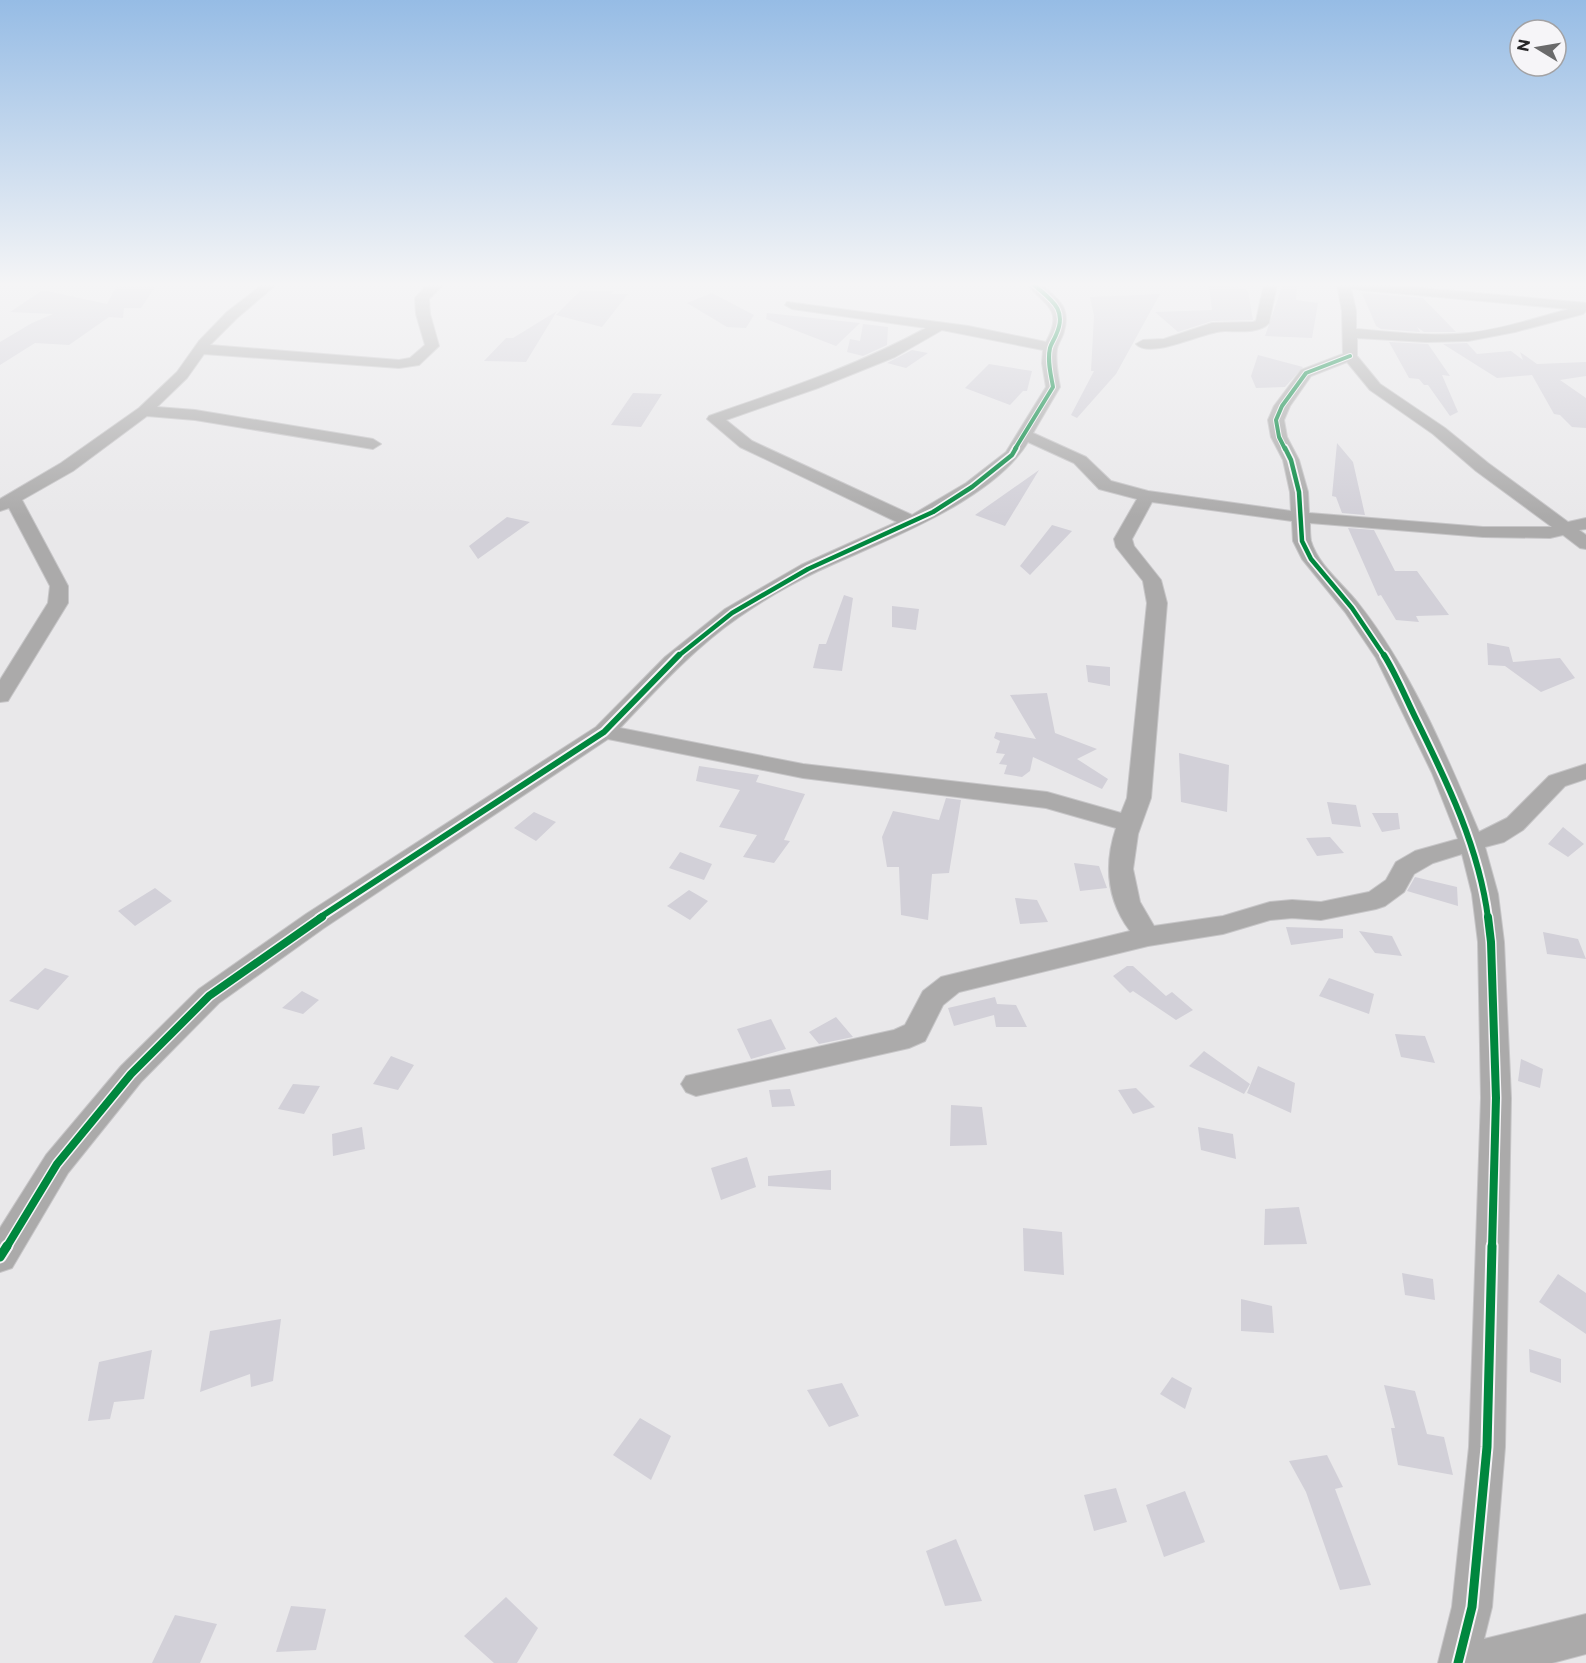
<svg xmlns="http://www.w3.org/2000/svg" width="1586" height="1663" font-family="Commissioner,sans-serif">
<style>
.building{fill:#d2d0d8}
.lines{fill:none;stroke-linecap:round;stroke-linejoin:round}
.minor-casing{stroke:#c6c5c7;stroke-width:2}
.minor{fill:#abaaaa;fill-rule:evenodd}
.cycleway-far4-casing{stroke:#f6f5f8;stroke-width:6}
.cycleway-far3-casing{stroke:#f6f5f8;stroke-width:8}
.cycleway-far2-casing{stroke:#f6f5f8;stroke-width:10}
.cycleway-far1-casing{stroke:#f6f5f8;stroke-width:11}
.cycleway-casing{stroke:#f6f5f8;stroke-width:13}
.cycleway-far4{stroke:#00873e;stroke-width:4}
.cycleway-far3{stroke:#00873e;stroke-width:4.5}
.cycleway-far2{stroke:#00873e;stroke-width:6}
.cycleway-far1{stroke:#00873e;stroke-width:8}
.cycleway{stroke:#00873e;stroke-width:9}
</style>
<rect width="100%" height="100%" fill="#e9e8ea"/>
<path class="building" d="M1283,284H1297L1296,300L1318,303L1312,338L1265,336Z
M1209,285L1245,288L1248,291L1253,320L1212,321L1178,332L1155,312L1212,310Z
M116,287H155L141,308H124L123,318L109,317L69,345L35,343L0,365V342L32,323L53,314L10,312L43,290L107,304Z
M581,290L614,291L611,294H628L602,327L556,315Z
M712,293L754,315L746,328L727,327L687,303Z
M1362,293L1423,298L1456,332H1424L1417,327L1420,332L1381,329L1376,326Z
M1160,294L1116,374L1077,418L1071,415L1094,371H1091L1094,316L1090,297Z
M557,311L526,362L484,361L506,338H513Z
M767,313L860,323L836,346L766,319Z
M863,324L888,327L887,345L863,356L847,352L850,339L860,341Z
M1389,342L1428,344L1450,376L1442,375L1458,412L1450,416L1428,385H1424L1419,379L1409,378Z
M1467,343L1477,354L1511,351L1523,360L1520,352L1537,364L1586,362V376L1560,380L1586,398V428L1572,427L1560,415L1554,414L1532,375L1497,378L1443,344Z
M912,350L928,353L906,368L887,363Z
M1258,355L1303,367L1285,387L1256,388L1251,376Z
M989,364L1032,371L1027,391H1023L1010,405L965,388Z
M633,393L662,394L641,427L611,425Z
M1337,443L1353,462L1365,515L1342,513L1336,497L1332,496Z
M1039,470L1005,526L975,515Z
M507,517L530,522L478,559L469,546Z
M1052,525L1072,531L1030,575L1020,566Z
M1348,528L1374,530L1395,571H1417L1449,615L1416,616L1419,622L1396,620L1381,595L1378,596Z
M844,595L853,598L842,671L813,668L819,644H826Z
M892,606L919,609L916,630L892,627Z
M1487,643L1509,647L1513,662L1560,658L1575,678L1541,692L1505,666L1488,665Z
M1086,665L1110,667V686L1088,682Z
M1047,693L1055,733L1097,749L1077,759L1108,779L1102,789L1033,757L1030,771L1022,777L1004,774L1007,765L999,764L1005,754L996,753L1000,741L994,738L996,732L1036,739L1010,695Z
M1179,753L1229,765L1227,812L1181,802Z
M699,766L759,775L756,782L805,794L784,840L790,841L774,863L743,857L757,835L719,827L740,790L696,781Z
M946,798L961,800L949,873L932,874L928,920L901,915L899,867H887L882,837L893,811L939,820Z
M1327,802L1356,805L1361,827L1332,824Z
M534,812L556,822L536,841L514,828Z
M1372,813H1398L1400,829L1382,832Z
M1563,827L1584,844L1568,857L1548,844Z
M1330,837L1344,853L1317,856L1306,838Z
M680,852L712,864L704,880L669,868Z
M1074,863L1099,866L1107,888L1080,891Z
M1415,877L1457,887L1458,906L1407,891Z
M155,888L172,901L135,926L118,911Z
M689,890L708,901L690,920L667,906Z
M1015,898L1037,900L1048,922L1020,924Z
M1286,927L1343,929V938L1291,945Z
M1359,931L1392,936L1402,956L1375,953Z
M1543,932L1578,939L1586,959L1547,954Z
M1127,966H1133L1166,996L1172,992L1193,1010L1176,1020L1133,991L1130,993L1113,976Z
M45,968L69,976L38,1010L9,1001Z
M1329,978L1374,994L1369,1014L1319,996Z
M302,991L319,1000L303,1014L282,1008Z
M995,997L997,1004L1016,1005L1027,1027H996L994,1015L954,1026L948,1008Z
M836,1017L853,1037L819,1044L809,1032Z
M771,1019L786,1049L751,1059L737,1029Z
M1395,1034L1425,1036L1435,1063L1401,1057Z
M1204,1051L1250,1084L1244,1094L1189,1066Z
M391,1056L414,1065L398,1090L373,1084Z
M1521,1059L1543,1069L1540,1088L1518,1081Z
M1258,1066L1295,1083L1291,1113L1247,1093Z
M293,1084L320,1086L304,1114L278,1109Z
M1136,1088L1155,1107L1133,1114L1118,1090Z
M790,1089L795,1106L772,1107L769,1090Z
M951,1105L982,1107L987,1145L950,1146Z
M362,1127L365,1149L333,1156L332,1134Z
M1198,1127L1233,1134L1236,1159L1201,1150Z
M747,1157L756,1187L721,1200L711,1168Z
M831,1170V1190L768,1186V1176Z
M1299,1207L1307,1244L1264,1245L1265,1209Z
M1023,1228L1062,1232L1064,1275L1024,1271Z
M1402,1273L1433,1279L1435,1300L1405,1295Z
M1558,1274L1586,1293V1334L1539,1302Z
M1241,1299L1272,1306L1274,1333L1241,1331Z
M281,1319L273,1381L251,1387L250,1374L200,1392L210,1331Z
M1529,1349L1561,1359V1383L1530,1372Z
M152,1350L144,1399L114,1402L110,1419L88,1421L99,1362Z
M1172,1377L1192,1388L1185,1409L1160,1394Z
M842,1383L859,1416L829,1427L807,1390Z
M1384,1385L1415,1391L1427,1434L1444,1437L1453,1475L1398,1465L1391,1428H1395Z
M640,1418L671,1436L651,1480L613,1455Z
M1327,1455L1343,1487L1335,1489L1371,1585L1340,1590L1306,1492L1289,1461Z
M1116,1488L1127,1522L1094,1531L1084,1495Z
M1185,1491L1205,1542L1164,1557L1146,1505Z
M956,1539L982,1601L945,1606L926,1551Z
M506,1597L538,1628L517,1663H494L464,1636Z
M291,1606L326,1609L316,1650L276,1652Z
M175,1615L217,1624L200,1663H152Z"/>
<g class="lines">
<defs>
<path id="minor" d="M263,284H277L237,318L210,345L399,360L410,358L425,345L416,314L415,298L428,284H444L429,299L430,314L439,346L419,365L399,368L204,354L187,378L157,407L195,410L373,439L381,444L373,449L195,420L147,416L73,471L22,500L68,586V603L11,696L8,701L0,702V680L48,603L50,586L9,508L0,511V499L61,463L139,408L177,372L199,341L227,312Z
M1027,284H1041C1058,300 1071,306 1064,331C1063,337 1058,343 1057,349C1055,361 1058,375 1060,387L1033,433L1086,457L1111,481L1148,491L1291,511L1290,492L1283,460L1271,437L1268,420L1274,406L1301,370L1343,354L1342,311L1337,284H1380L1586,303V311L1583,314L1515,332L1468,341L1426,342L1357,338V356L1380,384L1445,428L1488,463L1568,522L1586,518V529L1579,530L1586,535V549L1580,548L1563,535L1550,538L1483,537L1310,523C1310,529 1310,536 1311,541C1318,565 1343,584 1358,603C1411,670 1446,754 1479,832L1507,818L1549,776L1586,764V779L1565,786L1523,830L1504,842L1485,847L1498,894L1504,942L1511,1098L1505,1447L1492,1607L1484,1639L1586,1614V1654L1552,1663H1438L1452,1607L1469,1447L1481,1098L1478,942L1472,894L1462,854L1433,863L1414,874L1404,892L1385,906L1376,909L1321,920L1292,918L1270,920L1223,934L1148,946L959,992L943,1005L925,1041L909,1048L696,1096L686,1092L681,1084L686,1076L894,1030L905,1025L923,991L941,977L1130,931C1107,900 1104,864 1116,828L1046,808L803,778L608,739L324,928L219,1003L141,1082L68,1173L12,1268L0,1272V1228L46,1155L121,1066L199,989L306,914L596,727L665,657L725,609L801,565L897,522L740,447L707,419L709,416C783,390 857,366 926,328L792,309L785,305L787,302L968,326L1046,342C1064,309 1046,307 1027,284ZM1351,289L1569,309C1536,318 1503,329 1469,333C1431,337 1393,332 1356,329V311ZM942,330L1043,350L1042,363L1046,387L1006,452L966,483L912,515L752,441L726,420L818,388L895,357ZM1347,362L1370,390L1433,434L1476,471L1552,527H1483L1309,513L1308,492L1299,460L1287,437L1284,420L1290,406L1311,376ZM1028,442L1074,463L1099,489L1137,499L1114,539L1116,547L1143,581L1147,603L1127,798L1121,813L1047,792L803,764L620,728C657,689 694,648 739,617C763,600 791,584 818,571C880,542 992,502 1028,442ZM1152,502L1292,521L1293,541L1302,559L1345,612L1376,658L1432,773L1458,839L1415,851L1396,862L1386,880L1369,892L1321,902L1292,900L1270,902L1223,916L1154,926L1140,902L1133,869L1138,834L1151,798L1167,603L1161,580L1134,546L1132,539Z
M1264,284H1277L1269,323C1259,334 1238,331 1225,331C1204,331 1151,360 1136,344L1143,340L1164,339L1212,323L1253,322L1256,321Z"/>
</defs>
<use href="#minor" class="minor-casing"/>
<use href="#minor" class="minor"/>
<defs>
<path id="cycleway-far4" d="M1015,449L1053,387C1051,375 1047,361 1050,348C1051,344 1054,340 1056,335C1068,309 1051,300 1033,284
M1285,449L1279,437L1276,420L1282,406L1306,373L1350,356"/>
<path id="cycleway-far3" d="M1285,448L1291,460L1299,492L1302,541L1311,559L1352,608L1385,657
M677,657L732,613L808,569L933,512L972,487L1012,455L1016,448"/>
<path id="cycleway-far2" d="M1384,655C1397,676 1406,699 1417,721C1448,784 1479,848 1488,918
M319,918L604,732L679,655"/>
<path id="cycleway-far1" d="M1488,917L1491,942L1496,1098L1492,1248
M6,1248L57,1164L131,1074L209,996L322,917"/>
<path id="cycleway" d="M0,1257L7,1246
M1458,1663L1472,1607L1487,1447L1492,1246"/>
</defs>
<use href="#cycleway-far4" class="cycleway-far4-casing"/>
<use href="#cycleway-far3" class="cycleway-far3-casing"/>
<use href="#cycleway-far2" class="cycleway-far2-casing"/>
<use href="#cycleway-far1" class="cycleway-far1-casing"/>
<use href="#cycleway" class="cycleway-casing"/>
<use href="#cycleway-far4" class="cycleway-far4"/>
<use href="#cycleway-far3" class="cycleway-far3"/>
<use href="#cycleway-far2" class="cycleway-far2"/>
<use href="#cycleway-far1" class="cycleway-far1"/>
<use href="#cycleway" class="cycleway"/>
</g>
<linearGradient id="sky" x2="0" y2="1"><stop stop-color="#96bce5"/><stop offset="0.55" stop-color="#f5f5f6"/><stop offset="1" stop-color="#f5f5f6" stop-opacity="0"/></linearGradient>
<rect width="1586" height="517" fill="url(#sky)"/>
<g transform="translate(1538 48) rotate(281)"><circle r="28" fill="#f6f5f8" stroke="#a3a2a4" stroke-width="1.5"/>
<path d="M0-4.5L10 22L0 15L-10 22Z" fill="#6a6a6b"/>
<text y="-9" font-size="16" font-weight="bold" text-anchor="middle" fill="#262627">N</text>
</g>
</svg>
